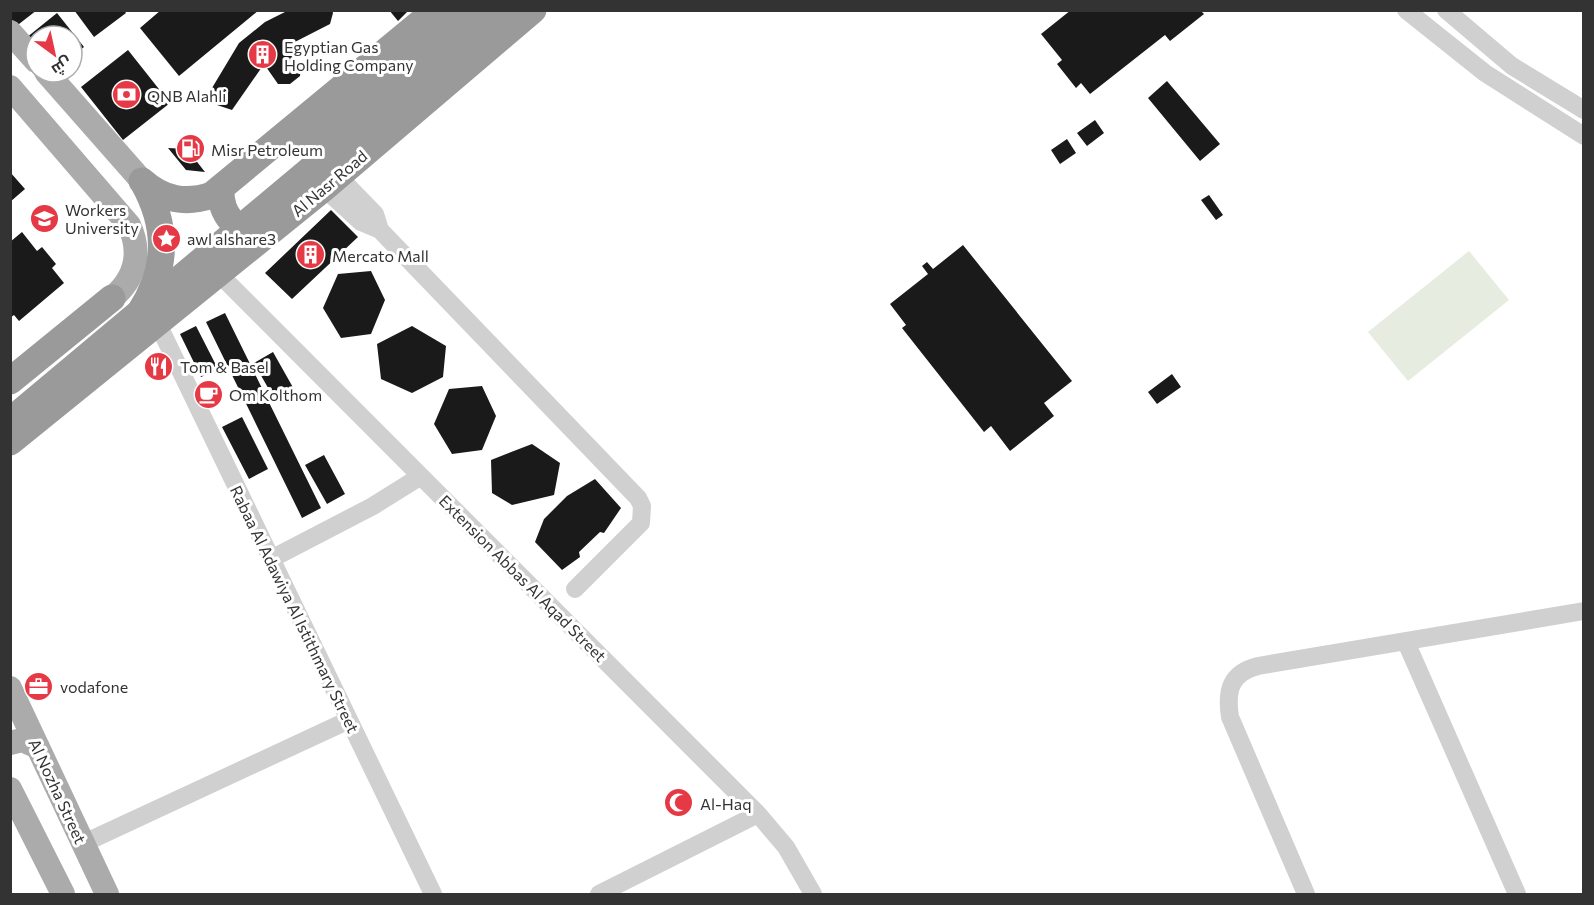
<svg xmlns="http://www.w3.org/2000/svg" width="1594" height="905" font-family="Commissioner,Cairo,sans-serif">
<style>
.green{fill:#e6ecdf}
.building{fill:#1a1a1a}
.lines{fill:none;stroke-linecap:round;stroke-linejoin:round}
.minor{stroke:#d0d0d0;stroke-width:18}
.major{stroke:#ababab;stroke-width:24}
.highway{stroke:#9a9a9a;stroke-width:27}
.highway-bridge{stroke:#9a9a9a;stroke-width:27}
.labels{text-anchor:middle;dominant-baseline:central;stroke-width:6;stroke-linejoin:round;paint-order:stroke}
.poi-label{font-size:16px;fill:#333;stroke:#fff;text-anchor:start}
.street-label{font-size:16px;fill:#333;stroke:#fff}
</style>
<rect width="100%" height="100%" fill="#fff"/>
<path class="green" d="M1469,251L1509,300L1408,381L1368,332Z"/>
<path class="building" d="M10,10H37L10,31Z
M74,10H124L126,13L94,37Z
M161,10H259L179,76L140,28Z
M289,10H332L333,13L330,24L287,46L301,67L300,76L290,84H278L264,64L232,110L214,104L209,93L239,43L265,22Z
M389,10H409L398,21Z
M1071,10H1200L1204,14L1170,41L1165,35L1090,94L1081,83L1076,88L1057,64L1062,60L1041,34Z
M57,13L84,47L72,56V36H36V50L26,38Z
M128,50L170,103L123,140L81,87Z
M1167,81L1220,144L1200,161L1148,98Z
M1095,120L1104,133L1087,146L1077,133Z
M1067,139L1076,153L1060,164L1051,150Z
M168,148L187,149L205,172L186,170Z
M10,172L25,189L10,202Z
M1209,195L1223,215L1216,220L1201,200Z
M331,210L358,237L292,299L265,273Z
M22,232L37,251L42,247L56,264L52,268L64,283L19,321L14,315L10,318V242Z
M963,245L1072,381L1044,403L1054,416L1010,451L991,426L984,432L902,328L906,325L890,304L928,274L922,266L927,262L933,269Z
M371,271L385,300L371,334L341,338L323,308L338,274Z
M225,313L321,508L302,518L206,322Z
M196,326L218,369L201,377L180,334Z
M412,326L446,346L443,377L412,393L381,379L377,344Z
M273,352L295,391L276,402L254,363Z
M1172,374L1181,387L1157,404L1148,392Z
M482,386L496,416L482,450L452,454L434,424L449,389Z
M242,417L268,469L249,479L222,427Z
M532,444L560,463L554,495L512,505L492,493L491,460Z
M324,455L345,494L327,504L305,465Z
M595,479L621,508L604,533L600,532L579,552L580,557L562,570L535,542L544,519L567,496Z"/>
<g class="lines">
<path class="minor" d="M1406,10L1485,73L1584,136
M1446,10L1512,66L1584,110
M338,176L375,214L380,230
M324,188L361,222L380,230L638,498L642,506L641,523L575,589
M218,273L758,814L786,847L813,894
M157,322L433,894
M271,559L373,506L421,476
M1406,642L1517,894
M82,844L349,720
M599,894L758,814
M1306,894L1230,717C1226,691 1230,673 1258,666L1584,611"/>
<path class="major" d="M10,32L36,61
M46,72L142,181
M10,87L129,225C142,253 135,279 112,298
M10,688L107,894
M10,743L22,740L38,747
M10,789L63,894"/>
<path class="highway" d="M308,146L466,10
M142,181C163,200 186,204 212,195L436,10
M221,189C220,213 235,234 261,232
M140,312C168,269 168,226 143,182
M10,381L112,298
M10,442L324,188L533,10"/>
<path class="highway-bridge" d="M10,421L501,10"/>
</g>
<defs>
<symbol id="building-disc" viewBox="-11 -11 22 22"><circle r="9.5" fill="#e63946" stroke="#fff"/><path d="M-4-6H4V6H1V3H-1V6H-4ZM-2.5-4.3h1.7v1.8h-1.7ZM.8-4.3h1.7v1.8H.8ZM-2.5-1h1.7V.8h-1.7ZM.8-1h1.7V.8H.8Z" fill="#fff"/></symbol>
<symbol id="bank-disc" viewBox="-11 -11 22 22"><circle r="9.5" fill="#e63946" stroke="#fff"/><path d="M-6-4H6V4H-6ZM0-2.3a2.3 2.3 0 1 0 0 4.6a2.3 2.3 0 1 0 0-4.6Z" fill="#fff"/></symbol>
<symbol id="fuel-disc" viewBox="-11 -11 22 22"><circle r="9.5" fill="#e63946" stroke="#fff"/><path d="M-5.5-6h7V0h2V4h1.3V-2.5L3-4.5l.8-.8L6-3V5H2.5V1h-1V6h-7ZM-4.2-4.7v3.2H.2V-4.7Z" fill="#fff"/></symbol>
<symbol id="university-disc" viewBox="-11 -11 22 22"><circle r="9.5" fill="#e63946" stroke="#fff"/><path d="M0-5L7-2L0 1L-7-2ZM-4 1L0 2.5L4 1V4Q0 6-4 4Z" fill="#fff"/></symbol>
<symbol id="sight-disc" viewBox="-11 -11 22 22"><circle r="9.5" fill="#e63946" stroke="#fff"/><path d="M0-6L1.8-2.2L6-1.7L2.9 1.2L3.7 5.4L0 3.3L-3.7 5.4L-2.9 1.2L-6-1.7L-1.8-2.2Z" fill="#fff"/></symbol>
<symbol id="restaurant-disc" viewBox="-11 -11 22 22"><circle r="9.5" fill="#e63946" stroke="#fff"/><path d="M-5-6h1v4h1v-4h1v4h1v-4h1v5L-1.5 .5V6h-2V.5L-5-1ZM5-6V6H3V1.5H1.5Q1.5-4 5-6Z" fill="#fff"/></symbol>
<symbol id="cafe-disc" viewBox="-11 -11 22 22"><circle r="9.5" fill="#e63946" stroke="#fff"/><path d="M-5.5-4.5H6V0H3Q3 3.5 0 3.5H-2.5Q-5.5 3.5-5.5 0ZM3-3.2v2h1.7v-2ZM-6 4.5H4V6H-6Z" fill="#fff"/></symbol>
<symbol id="office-disc" viewBox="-11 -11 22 22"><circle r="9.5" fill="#e63946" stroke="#fff"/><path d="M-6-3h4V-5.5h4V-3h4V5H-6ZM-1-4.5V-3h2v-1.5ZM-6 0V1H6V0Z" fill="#fff"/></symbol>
<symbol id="mosque-disc" viewBox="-11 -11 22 22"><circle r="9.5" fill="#e63946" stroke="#fff"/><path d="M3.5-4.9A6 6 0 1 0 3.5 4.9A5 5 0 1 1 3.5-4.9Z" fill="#fff"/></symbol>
</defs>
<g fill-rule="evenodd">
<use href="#building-disc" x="246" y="38" width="33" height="33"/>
<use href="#bank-disc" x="110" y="78" width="33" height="33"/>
<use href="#fuel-disc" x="174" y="132" width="33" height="33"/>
<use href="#university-disc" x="28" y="202" width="33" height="33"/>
<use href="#sight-disc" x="150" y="222" width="33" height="33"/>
<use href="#building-disc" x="294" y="238" width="33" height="33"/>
<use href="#restaurant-disc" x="142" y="350" width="33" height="33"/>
<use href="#cafe-disc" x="192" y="378" width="33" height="33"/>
<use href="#office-disc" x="22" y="670" width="33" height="33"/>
<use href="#mosque-disc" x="662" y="786" width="33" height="33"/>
</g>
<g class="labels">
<g class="poi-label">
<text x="284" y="46">Egyptian Gas<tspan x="284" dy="18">Holding Company</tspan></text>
<text x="147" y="95">QNB Alahli</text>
<text x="211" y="149">Misr Petroleum</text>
<text x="65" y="209">Workers<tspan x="65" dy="18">University</tspan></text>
<text x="187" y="238">awl alshare3</text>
<text x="332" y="255">Mercato Mall</text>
<text x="180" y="366">Tom &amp; Basel</text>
<text x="229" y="394">Om Kolthom</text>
<text x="60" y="686">vodafone</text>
<text x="700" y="803">Al-Haq</text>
</g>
<g class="street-label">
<text transform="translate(329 183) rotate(-40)">Al Nasr Road</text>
<text transform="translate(523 578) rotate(45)">Extension Abbas Al Aqad Street</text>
<text transform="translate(295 609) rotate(64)">Rabaa Al Adawiya Al Istithmary Street</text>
<text transform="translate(58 791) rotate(65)">Al Nozha Street</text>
</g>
</g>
<rect width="1594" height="905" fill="none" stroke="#333333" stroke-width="24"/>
<g transform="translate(54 54) rotate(147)"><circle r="28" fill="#ffffff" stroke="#adadad" stroke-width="1.5"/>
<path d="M0-4.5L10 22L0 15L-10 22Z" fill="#e63946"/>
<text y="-9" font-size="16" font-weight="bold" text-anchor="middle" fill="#333333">ش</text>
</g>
</svg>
